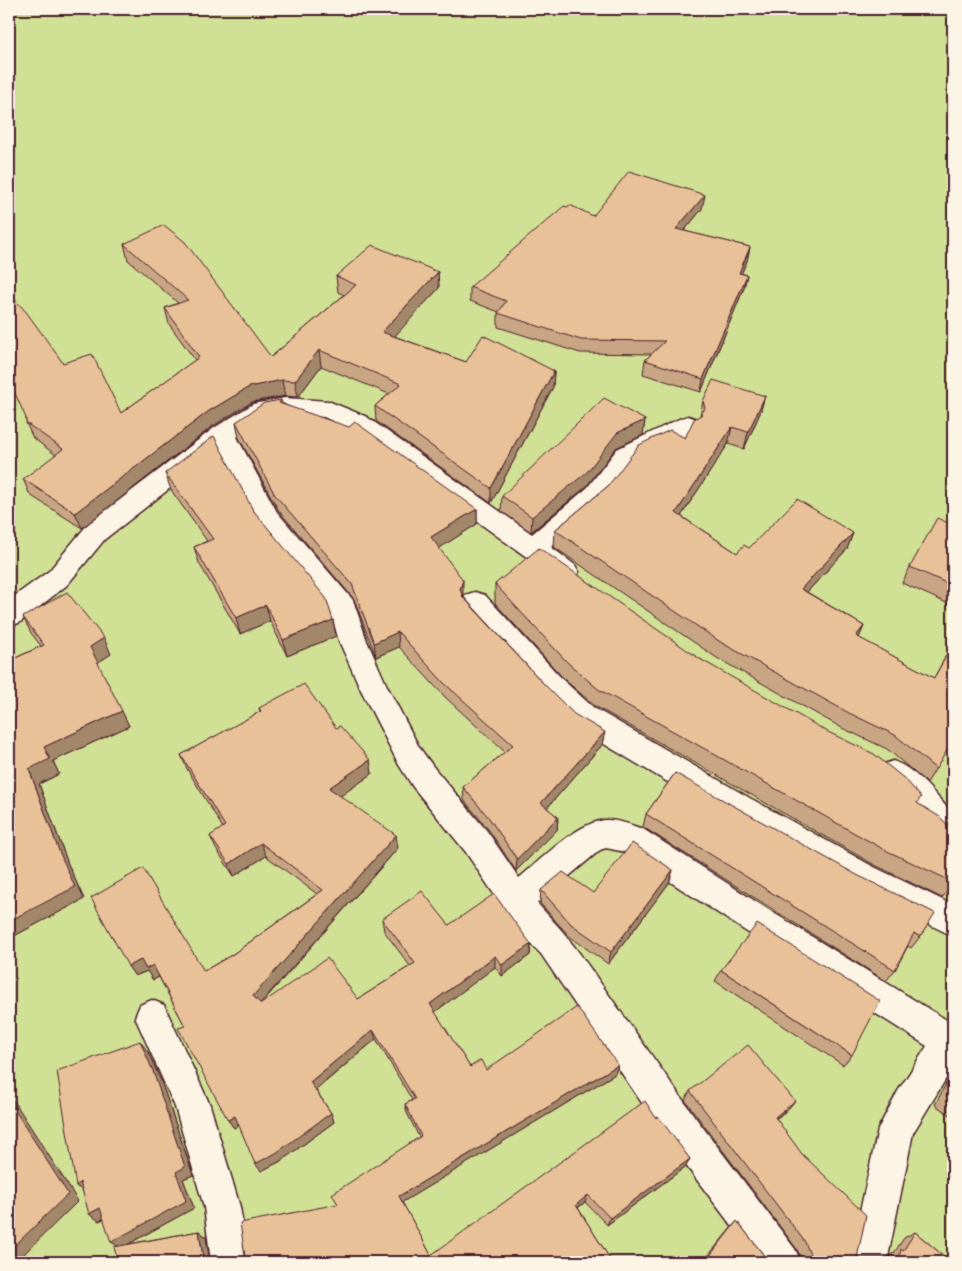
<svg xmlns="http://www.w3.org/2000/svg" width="962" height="1271" font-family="Delius,sans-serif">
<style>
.green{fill:#d0e094;stroke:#8d8060}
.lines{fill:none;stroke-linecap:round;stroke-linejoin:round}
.street-casing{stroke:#4a1f2b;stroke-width:3}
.street{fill:#fcf5e5;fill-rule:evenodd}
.wall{fill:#c8a684;stroke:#4a1f2b}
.shaded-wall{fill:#a2876b;stroke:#4a1f2b}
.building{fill:#e8c199;stroke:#4a1f2b}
</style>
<rect width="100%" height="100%" fill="#fcf5e5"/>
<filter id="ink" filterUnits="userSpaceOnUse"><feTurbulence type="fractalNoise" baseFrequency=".02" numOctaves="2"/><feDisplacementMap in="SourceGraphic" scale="10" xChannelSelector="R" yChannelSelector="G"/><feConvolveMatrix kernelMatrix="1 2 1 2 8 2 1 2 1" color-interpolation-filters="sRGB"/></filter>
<g filter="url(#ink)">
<path class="green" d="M9,9H953V1262H9Z"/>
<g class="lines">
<defs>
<path id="street" d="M285,398L328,401L367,417L532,534L587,488L617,449L679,419L688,416L697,419L700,425L697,431L635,461L605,502L551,547L575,565L579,572L575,579L566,582L557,579L349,429L324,417L285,414L267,417L237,437L277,512L353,600L367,641L387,686L419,747L435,769L487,831L519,878C542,859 576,823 605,820C617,819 632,825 643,829L772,912L953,1024V1067L913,1133L887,1262H849L878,1129L898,1091L927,1046L750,934L625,852L606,848L600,850L537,903L563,932L580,954L695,1117L795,1249L801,1262H759L669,1143L541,954L520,933L465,851L413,787L399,765L361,690L339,641L331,613L259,526L219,450L105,539L67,585L19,623L9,626V600L49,571L87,525L214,428L253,404Z
M475,592L485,595L564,681L594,708L748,797L872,866L953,905V936L850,886L726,817L574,726L544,697L465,611L462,603L465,595Z
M893,761C918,770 935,795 953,814V849L942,845L897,795L882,783L878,774L882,765Z
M152,1000L164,1005L210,1105L240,1207L249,1262H211L204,1207L175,1107L135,1017L140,1005Z"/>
</defs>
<use href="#street" class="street-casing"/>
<use href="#street" class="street"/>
</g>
<path class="wall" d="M702,209L684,231L750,247L747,261L741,273L747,275L744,288L701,392L643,374L645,360L651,354L580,353L498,327V313L499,312L470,301V287L593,216Z
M124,244L271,357L344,295L338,292L336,276L438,272L439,288L394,336L466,362L554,371L553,387L491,503L376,421L375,406L389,394L321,366L298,397L285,396L252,402L213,426L82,528L30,495L23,479L56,455L33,438L26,423V418L63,363L121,413L195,360L169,324L165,308L178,303L128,260Z
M765,396L760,413L744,449L728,444L681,516L737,553L749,548L853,533L847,549L807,592L864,626L859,638L934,678L953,642V747L950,745L927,783L887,749L842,728L717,658L554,547L555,530L608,486L685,438L700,416L703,401Z
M281,400L282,403L477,509V524L439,548L463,595V596L544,684L602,745L547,808L558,817L557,830L516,871L489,830L464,800L463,787L505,752L445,697L399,647L376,657L354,599L279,511L239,438L236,422Z
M645,420L643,435L616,448L586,487L531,532L501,511L502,496Z
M165,473L253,510L333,620L336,636L287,656L270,621L240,634L199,563L194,547L207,541L171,490Z
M953,520V606L902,583L910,567L948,523Z
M495,584L700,659L917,803L953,831V884L942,898L873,864L595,706L565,680L495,603Z
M23,617L111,654L97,663L129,726L53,761L59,774L39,784L68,864L84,899L14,936L9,930V661L41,646L31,633Z
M259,708L336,728L370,760L372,774L340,796L398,848L261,1004L358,999L410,966L384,931L382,919L449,925L531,944L530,955L502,976L495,967L434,1012L470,1067L486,1070L615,1074L402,1202L431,1255L656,1118L690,1159L685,1167L607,1225L585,1202L578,1208L612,1262H118V1246L104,1219L99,1221L82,1190L76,1186L148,1052L161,1081L193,1175L183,1179L194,1208L128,1244L199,1231L206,1237L209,1258L243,1259L338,1204L419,1137L407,1113L405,1104L412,1100L376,1039L316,1090L331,1113L334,1122L281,1161L261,1171L239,1125L234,1128L228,1120L185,1026L159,977L153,980L147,971L135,976L128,966L204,971L233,954L317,894L266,856L234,876L216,849L210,836L223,828L187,769L181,755L260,712Z
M675,773L920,937L911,948L908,946L895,970L886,981L643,827L646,814Z
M673,870L669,883L608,964L569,936L540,903L541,890L593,893Z
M721,970L852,1055L843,1065L715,981Z
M953,1070V1117L935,1105Z
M690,1091L787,1110L776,1119L857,1258H890V1255L894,1253L904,1238L915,1232L951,1262H703L731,1228L737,1221L766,1258L801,1257L796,1248L685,1100Z"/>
<path class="shaded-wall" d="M705,195L702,209L674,243L676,229Z
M750,247L747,261L736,286L739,273Z
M438,272L439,288L384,348L382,332Z
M747,275L744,288L701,392L703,379Z
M319,350L321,366L298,397L295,381Z
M554,371L553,387L491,503V488Z
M282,380L285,396L252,402L213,426L82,528L75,513L209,411L249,387Z
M765,396L760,413L744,449L748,432Z
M645,420L643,435L616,448L586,487L531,532L532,517L617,433Z
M732,427L728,444L672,530L676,513Z
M477,509V524L432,553L431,537Z
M853,533L847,549L795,605L801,589Z
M463,580V595L460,604V589Z
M266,605L270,621L240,634L236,618Z
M333,620L336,636L287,656L283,640Z
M864,626L857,642L856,636Z
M398,632L399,647L376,657L374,643Z
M104,638L111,654L97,663L90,647Z
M122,711L129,726L53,761L59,774L39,784L68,864L84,899L14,936L9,930V921L59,851L29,769L44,747Z
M605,732L602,745L540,816L541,803Z
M370,760L372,774L332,802L329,788Z
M558,817L557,830L516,871L517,859Z
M396,835L398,848L258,1006L253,996Z
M261,843L266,856L234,876L229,864Z
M673,870L669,883L608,964L611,952Z
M531,944L530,955L502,976V965Z
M495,956V967L431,1015L430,1004Z
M141,960L153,965L160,976L153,980L147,971L135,976L128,966Z
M373,1030L376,1039L314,1091L310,1082Z
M140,1041L148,1052L161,1081L193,1175L183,1179L194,1208L121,1248L111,1242L176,1172Z
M618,1065L615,1074L401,1203L399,1196Z
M9,1096L14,1101L78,1201L16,1262H9Z
M795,1101L787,1110L767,1125L775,1117Z
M331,1113L334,1122L281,1161L261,1171L255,1164Z
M235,1116L240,1124L234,1128L228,1120Z
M690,1159L685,1167L607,1225L610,1218Z
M80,1182L86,1193L76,1186Z
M588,1195L585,1202L573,1211L576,1205Z
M100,1208L110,1215L99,1221L89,1214Z
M199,1231L206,1237L210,1262L203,1258Z"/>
<path class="building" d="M629,171L705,195L676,229L750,247L739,273L747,275L703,379L645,360L665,341L581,340L498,313L506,301L470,287L564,206L567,207L570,205L593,216Z
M164,225L185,242L271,357L356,285L336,276L372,245L438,272L382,332L466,362L483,335L554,371L491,488L375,406L401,384L319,350L295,381L282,380L249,387L209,411L75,513L23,479L63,449L26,423V418L9,380V294H10L27,313L63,363L92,354L121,413L199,357L165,308L188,300L124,244Z
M713,380L765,396L748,432L732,427L676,513L737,553L744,545L749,548L797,499L853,533L801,589L864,626L856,636L934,678L953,643V740L936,769L895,735L849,713L722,643L555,530L608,486L639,445L670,430L685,438L694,419L701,415L705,408L703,401Z
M604,398L645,420L617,433L587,472L532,517L502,496Z
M281,400L279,403L349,427L355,422L477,509L431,537L463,580L460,589L463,597L544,684L574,714L605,732L541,803L558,817L517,859L489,818L463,787L513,745L444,683L398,632L374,643L352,584L275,495L236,422L264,403Z
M214,436L253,510L326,598L333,620L283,640L266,605L236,618L194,547L213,539L165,473Z
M937,518L948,523L951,519L953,520V586L910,567Z
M539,548L700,659L828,732L874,754L906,780L921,797L917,803L940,817L953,831V882L883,849L598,689L567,662L495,584Z
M67,592L104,638L90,647L122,711L44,747L50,759L29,769L59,851L75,887L9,921V661L44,645L23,617Z
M304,684L336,728L340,726L370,760L329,788L396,835L253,996L261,1004L327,958L358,999L415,963L382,919L422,891L449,925L494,894L531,944L502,965L495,956L430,1004L470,1067L481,1060L486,1070L577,1007L618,1065L399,1196L431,1255L645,1101L656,1118L658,1116L690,1159L610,1218L588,1195L576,1205L612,1262H118L114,1247L199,1231L203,1258L243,1259L245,1256L240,1223L338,1204L332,1194L421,1136L405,1104L415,1099L373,1030L310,1082L331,1113L276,1153L255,1164L235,1116L228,1120L178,1028L185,1026L153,965L146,969L141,960L128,966L91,898L143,868L204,971L233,954L323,890L261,843L229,864L210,836L225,826L181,755L261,711L259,708Z
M675,773L857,875L935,913L920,937L914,933L895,970L646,814Z
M632,843L673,870L611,952L571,924L541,890L563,872L593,893Z
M757,924L880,1001L852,1055L721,970Z
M140,1041L153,1071L185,1167L176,1172L186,1201L111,1242L100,1208L89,1214L80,1182L76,1186L57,1071Z
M748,1045L795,1101L775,1117L802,1154L866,1215L857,1258H899L901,1249L903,1251L915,1232L951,1262H705L737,1221L766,1258L811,1257L805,1242L690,1091Z
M953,1083V1100L946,1096Z
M9,1101L68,1194L9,1251Z"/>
</g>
<rect width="962" height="1271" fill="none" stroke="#fcf5e5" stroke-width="30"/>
<rect x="15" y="15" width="932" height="1241" fill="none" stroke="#4a1f2b" stroke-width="2" filter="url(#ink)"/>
</svg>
